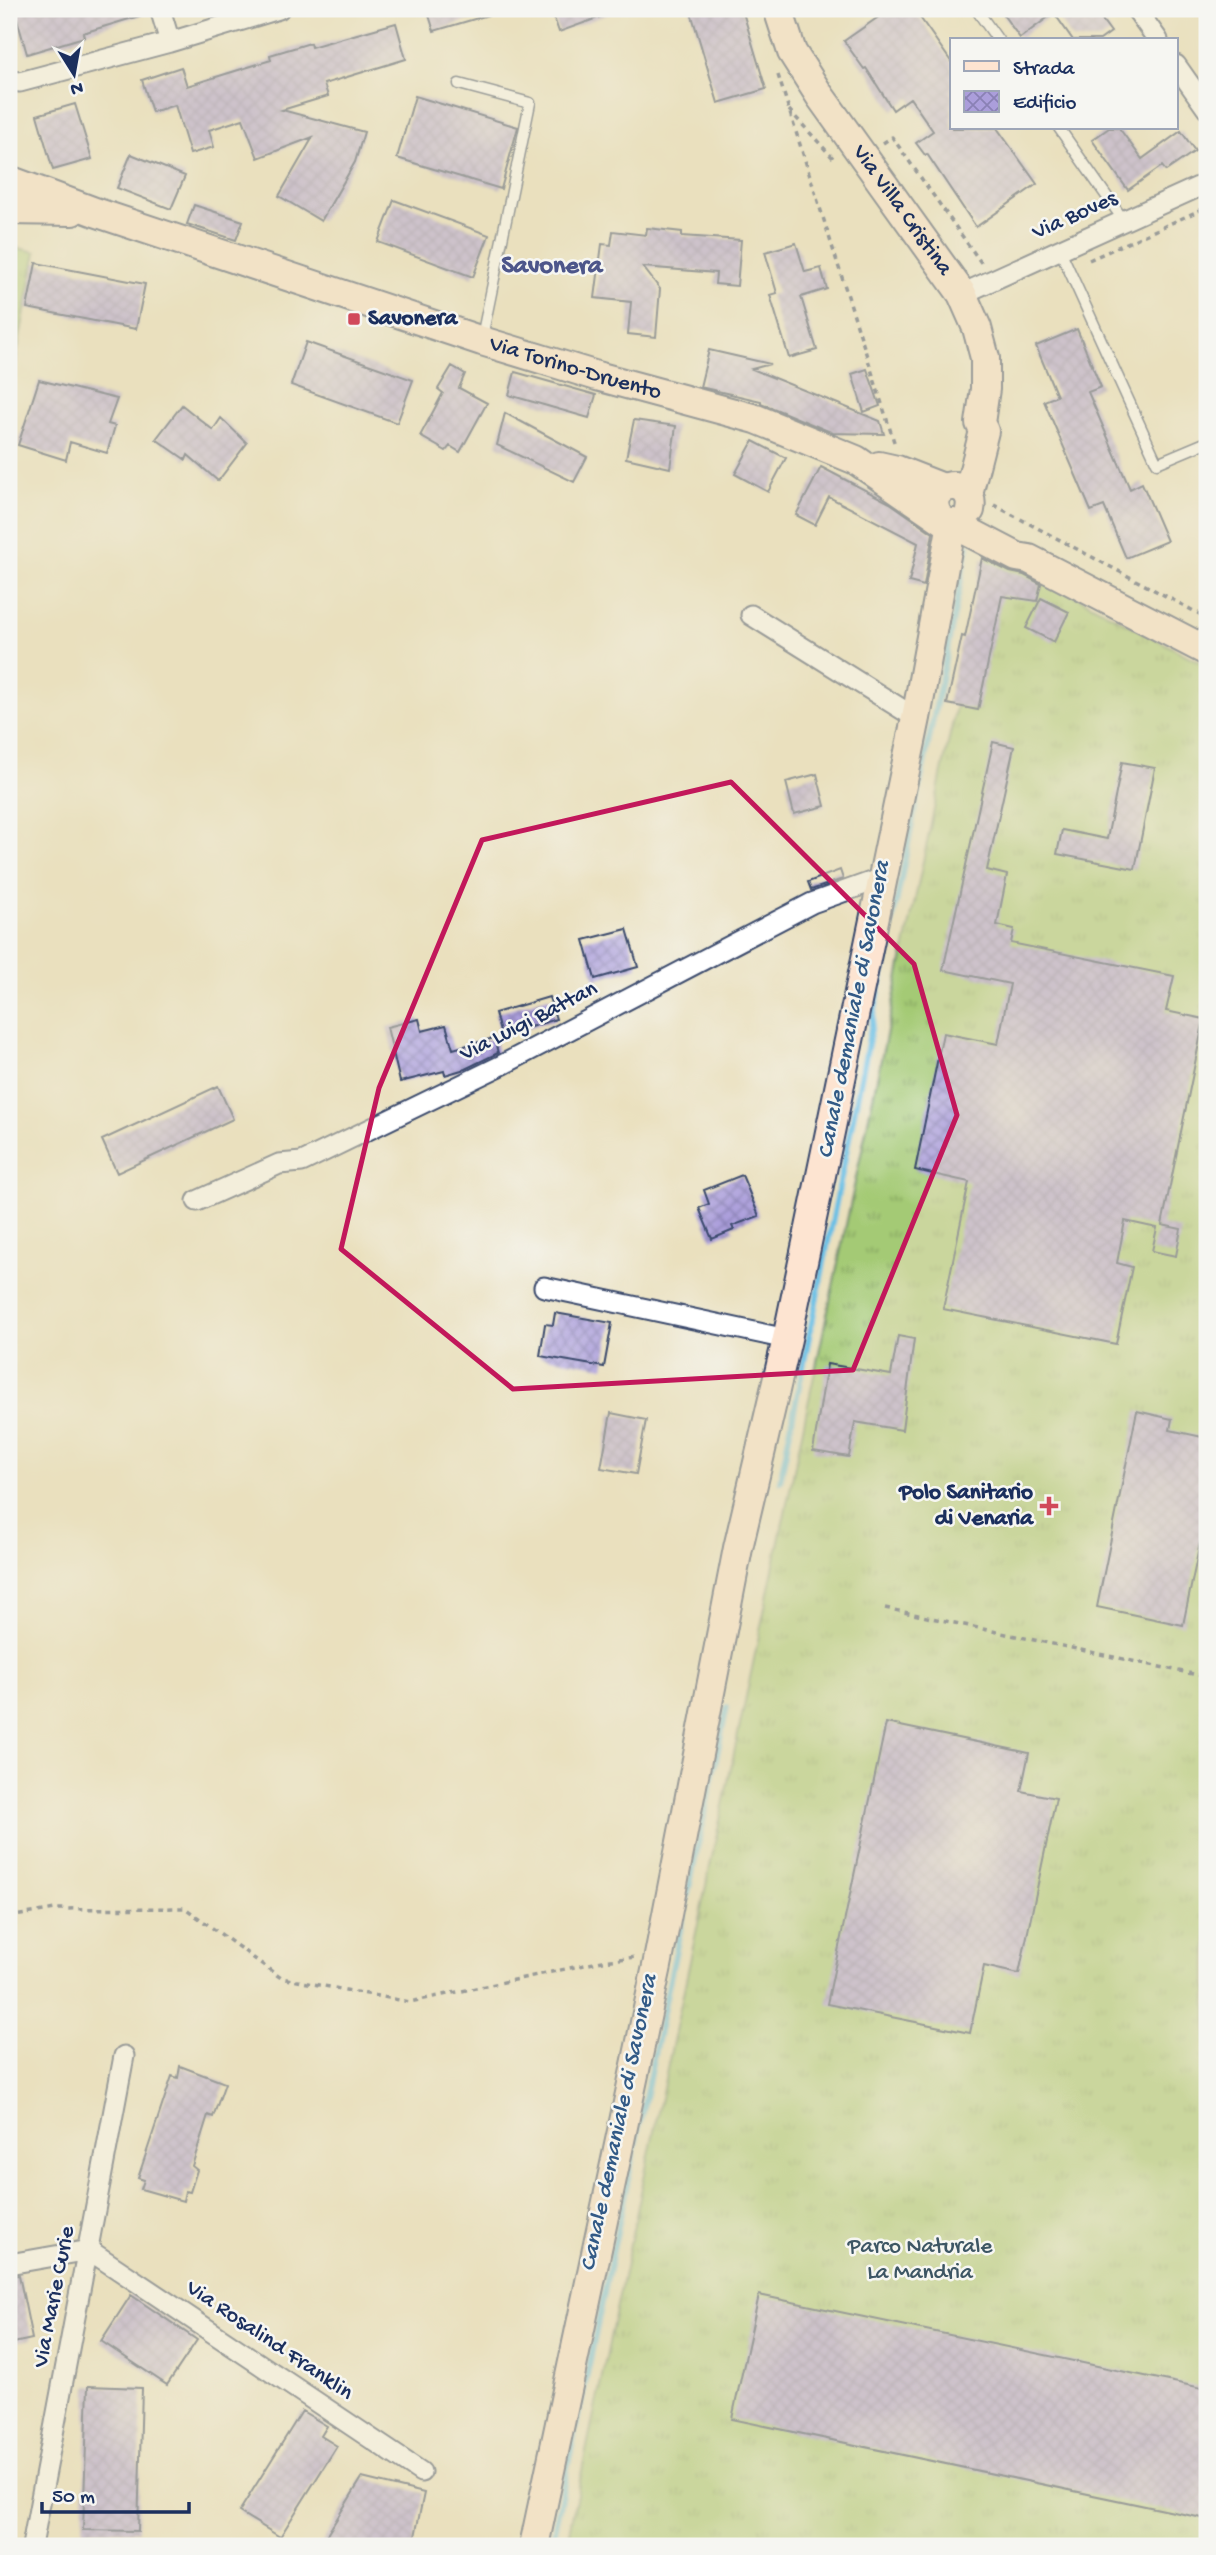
<svg xmlns="http://www.w3.org/2000/svg" width="1216" height="2555" font-family="'Gochi Hand',sans-serif">
	<defs>
		<pattern id="grass-tufts" width="24" height="20" patternUnits="userSpaceOnUse" patternTransform="scale(1.75)"><rect width="24" height="20" fill="#a4ca74"/><path d="M3 7l-1-3M5 7V3M7 7l1-3M15 17l-1-3M17 17v-4M19 17l1-3" fill="none" stroke="#85a462"/></pattern>
		<pattern id="building-cross-hatch" width="8" height="8" patternUnits="userSpaceOnUse" patternTransform="scale(1.75)"><rect width="8" height="8" fill="#ab9edb"/><path d="M0 0l8 8M0 8l8-8" fill="none" stroke="#8a81b5"/></pattern>
	</defs>
	<rect width="100%" height="100%" fill="#f6f6f2"/>
	<filter id="ink" filterUnits="userSpaceOnUse"><feTurbulence type="fractalNoise" baseFrequency=".0143" numOctaves="2"/><feDisplacementMap in="SourceGraphic" scale="14" xChannelSelector="R" yChannelSelector="G"/><feConvolveMatrix kernelMatrix="1 2 1 2 8 2 1 2 1" color-interpolation-filters="sRGB"/></filter>
	<filter id="wash" filterUnits="userSpaceOnUse"><feTurbulence type="fractalNoise" baseFrequency=".00686" numOctaves="4" result="noise"/><feDisplacementMap in="SourceGraphic" scale="28" xChannelSelector="R" yChannelSelector="G"/><feGaussianBlur stdDeviation="1.57" result="paint"/><feColorMatrix in="noise" values="0 0 0 0 0 0 0 0 0 0 0 0 0 0 0 0 0 1.4 0 .05"/><feComposite in="paint" operator="in"/></filter>
	<g filter="url(#wash)">
		<rect width="100%" height="100%" fill="#eae0be"/>
		<!-- grass -->
		<path fill="url(#grass-tufts)" stroke="#607c69" stroke-width="2" d="M9,246L36,252L9,397Z
			M989,550L1207,666V2546H566Z"/>
		<g fill="none" stroke-linecap="round" stroke-linejoin="round">
			<!-- stream -->
			<path stroke="#68bfe5" stroke-width="6" d="M780,1481L968,546
				M551,2546L727,1707"/>
		</g>
		<g id="blocks">
			<!-- building -->
			<path fill="url(#building-cross-hatch)" d="M25,9H148L149,13L83,33L84,37L27,54L15,12Z
				M427,9H495V13L434,31Z
				M551,9H616L617,11L559,32Z
				M690,9H742L766,89L718,103Z
				M890,9H914L952,63V128H997L1037,184L976,227L927,154L925,155L916,143L933,131L910,98L893,110L866,68L864,69L844,41Z
				M999,9H1094L1111,32L1100,40H1073L1054,13L1020,38Z
				M396,23L406,59L324,84L328,96L282,110L364,132L355,162L321,221L279,196L313,137L258,158L243,119L209,130L214,147L190,154L175,105L152,112L142,80L181,67L187,86L271,60L270,55L310,43L311,47Z
				M415,96L518,127L501,189L397,158Z
				M75,104L92,159L53,170L37,115Z
				M1109,128H1119L1142,159L1181,131L1195,151L1166,171L1162,166L1128,190L1092,140Z
				M131,154L185,176L171,209L117,188Z
				M394,200L489,235L473,277L378,242Z
				M194,205L243,221L236,240L187,224Z
				M647,228L682,232V236L741,240L737,286L715,284L716,273L643,267L660,289L656,337L628,334L631,302L595,298L602,244L611,245L613,231L646,235Z
				M796,243L805,272L821,268L827,289L801,297L817,350L789,358L770,295L777,293L765,252Z
				M36,263L145,284L136,329L27,308Z
				M1077,329L1101,387L1088,392L1130,489L1142,483L1167,541L1126,558L1104,506L1091,511L1044,401L1057,396L1036,346Z
				M306,342L413,380L397,423L291,385Z
				M709,350L770,364L752,369L880,421L884,434L833,433L761,403V401L700,387Z
				M452,366L465,374L459,388L487,403L460,452L450,446L446,451L420,436L443,393L438,389Z
				M867,369L880,406L864,412L852,374Z
				M515,372L596,395L589,418L509,395Z
				M39,380L117,399L108,424L115,426L107,453L70,442L66,460L18,445Z
				M182,405L213,430L221,418L247,443L218,481L188,455L186,460L156,439Z
				M505,413L587,457L574,482L497,445Z
				M634,420L676,426L670,468L626,458Z
				M753,441L786,458L768,492L735,474Z
				M821,467L890,503L933,533L924,586L909,582L918,543L829,497L815,525L796,515Z
				M982,558L1010,572L1024,575L1041,584L1037,601L1002,596L978,710L947,704L962,636L965,637Z
				M1041,598L1069,612L1054,642L1026,628Z
				M993,742L1014,747L987,870L1007,875L997,925L1014,929L1011,943L1174,976L1166,1011L1204,1019L1162,1225L1181,1229L1176,1256L1152,1251L1157,1228L1125,1221L1117,1263L1132,1267L1116,1344L943,1309L969,1182L915,1170L943,1033L998,1044L1010,984L943,970Z
				M1122,762L1155,768L1135,869L1057,854L1062,830L1107,839Z
				M817,774L825,806L794,814L786,782Z
				M840,870L843,879L811,890L808,882Z
				M627,929L638,967L595,979L584,940Z
				M549,997L556,1019L501,1036L495,1013Z
				M419,1019L422,1031L446,1025L453,1049L494,1038L498,1053L465,1069L445,1075L444,1071L400,1082L387,1027Z
				M218,1086L233,1119L117,1173L102,1140Z
				M742,1175L759,1216L732,1226L734,1230L712,1239L699,1208L709,1204L704,1190Z
				M555,1313L612,1323L604,1367L540,1356L545,1324L553,1325Z
				M898,1336L914,1339L902,1430L855,1422L849,1457L813,1451L827,1364L891,1375Z
				M1137,1411L1172,1419L1170,1430L1207,1438V1545L1200,1543L1183,1625L1097,1607Z
				M611,1413L646,1420L636,1474L601,1468Z
				M886,1723L1029,1753L1021,1791L1056,1798L1019,1974L984,1966L970,2033L827,2004Z
				M180,2066L225,2083L213,2117L208,2115L192,2166L197,2170L190,2192L185,2191L183,2201L141,2189L144,2180L138,2178L172,2076L178,2078Z
				M19,2275L32,2339L9,2344V2276Z
				M131,2295L197,2340L167,2385L101,2341Z
				M759,2295L1207,2389V2519L732,2419Z
				M88,2386L142,2388L138,2531L83,2530Z
				M302,2411L327,2426L321,2436L337,2446L280,2537L239,2512Z
				M362,2478L424,2493L413,2546H320Z"/>
		</g>
	</g>
	<g filter="url(#ink)">
		<use href="#blocks" fill-opacity="0" stroke="#3a4a6c" stroke-width="2"/>
		<g fill="none" stroke-linecap="round" stroke-linejoin="round">
			<defs>
				<path id="lane" d="M976,9L998,40
					M459,84L530,103L482,337
					M1059,128L1124,221
					M1060,250L1157,463L1207,442"/>
				<path id="street" d="M160,9L170,42
					M1136,9L1158,40
					M1176,65L1207,109
					M9,81L20,82L170,42L279,9
					M962,294L1207,183
					M751,615L916,718
					M197,1201L279,1164L302,1162L502,1065L812,903L882,878
					M544,1287L787,1339
					M9,2264L89,2250L421,2472
					M32,2546L124,2056"/>
				<g id="secondary">
					<path id="s1" d="M778,9L792,52L820,96L962,294L977,328L985,358V389L980,423L984,431L968,494"/>
					<path id="s2" d="M9,180L95,212L482,341L597,376L756,419L856,460L946,522L952,523L1017,557L1029,559L1207,651"/>
					<path d="M9,210L72,211"/>
					<path d="M879,466L897,470L943,488"/>
					<path d="M937,514C922,481 977,474 970,510"/>
					<path d="M534,2546L657,1966L738,1548L787,1339L916,718L952,523"/>
				</g>
			</defs>
			<!-- lane casing -->
			<use href="#lane" stroke="#3a4a6c" stroke-width="13"/>
			<!-- street casing -->
			<use href="#street" stroke="#3a4a6c" stroke-width="23"/>
			<!-- secondary casing -->
			<use href="#secondary" stroke="#3a4a6c" stroke-width="32"/>
			<!-- path -->
			<path stroke="#3a4a6c" stroke-width="3.5" stroke-dasharray="5 5" stroke-linecap="butt" d="M778,75L895,445
				M789,110L834,159
				M883,143L892,137L982,264
				M1089,260L1207,207
				M994,505L1207,618
				M885,1608L1207,1677
				M9,1917L55,1909L185,1908L281,1978L410,2002L603,1961L636,1957"/>
			<!-- lane -->
			<use href="#lane" stroke="#fff" stroke-width="10"/>
			<!-- street -->
			<use href="#street" stroke="#fff" stroke-width="19"/>
			<!-- secondary -->
			<use href="#secondary" stroke="#fde4d1" stroke-width="28"/>
		</g>
	</g>
	<!-- marked area -->
	<path d="M0 0H1216V2555H0ZM731,782L914,964L957,1115L853,1370L513,1389L341,1249L379,1088L482,840Z" fill="#eae0be" fill-opacity=".55" fill-rule="evenodd"/>
	<path fill="none" stroke="#c2185b" stroke-width="5" stroke-linejoin="round" d="M731,782L914,964L957,1115L853,1370L513,1389L341,1249L379,1088L482,840Z"/>
	<!-- markers -->
	<g fill="#d1495b" stroke="#f6f6f2" stroke-width="2.5">
		<rect x="347" y="312" width="14" height="14" rx="3.5"/>
		<path d="M1045.5 1495.5h7v7h7v7h-7v7h-7v-7h-7v-7h7z"/>
	</g>
	<g text-anchor="middle" dominant-baseline="central" stroke-width="5" stroke-linejoin="round" paint-order="stroke">
		<!-- street labels -->
		<g font-size="23" fill="#1b2f5e" stroke="#f6f6f2">
			<text stroke="none"><textPath href="#s1" startOffset="238">Via Villa Cristina</textPath></text>
			<text transform="translate(1075 216) rotate(-24)">Via Boves</text>
			<text stroke="none"><textPath href="#s2" startOffset="597">Via Torino-Druento</textPath></text>
			<text transform="translate(529 1022) rotate(-27)">Via Luigi Battan</text>
			<text transform="translate(55 2297) rotate(-79)">Via Marie Curie</text>
			<text transform="translate(269 2341) rotate(34)">Via Rosalind Franklin</text>
		</g>
		<!-- poi labels -->
		<g font-size="23" font-weight="bold" fill="#1b2f5e" stroke="#f6f6f2" text-anchor="start">
			<text x="368" y="319">Savonera</text>
			<text x="1033" y="1493" text-anchor="end">Polo Sanitario<tspan x="1033" dy="26">di Venaria</tspan></text>
		</g>
		<!-- park labels -->
		<g font-size="23" fill="#3d5664" stroke="#f6f6f2">
			<text x="920" y="2247">Parco Naturale<tspan x="920" dy="26">La Mandria</tspan></text>
		</g>
		<!-- water labels -->
		<g font-size="24" font-style="italic" fill="#325a86" stroke="#f6f6f2">
			<text transform="translate(855 1010) rotate(-79)">Canale demaniale di Savonera</text>
			<text transform="translate(620 2123) rotate(-78)">Canale demaniale di Savonera</text>
		</g>
		<!-- quarter labels -->
		<g font-size="26" font-weight="bold" fill="#4d568a" stroke="#f6f6f2">
			<text x="552" y="267">Savonera</text>
		</g>
	</g>
	<!-- margin -->
	<rect width="1216" height="2555" fill="none" stroke="#f6f6f2" stroke-width="35"/>
	<!-- legend -->
	<rect x="950" y="38" width="228" height="91" fill="#f6f6f2" stroke="#9ea6b7" stroke-width="2"/>
	<rect x="964" y="61" width="35" height="10" fill="#fde4d1" stroke="#9ea6b7" stroke-width="2"/>
	<text x="1013" y="74" font-size="21" fill="#1b2f5e">Strada</text>
	<rect x="964" y="91" width="35" height="21" fill="url(#building-cross-hatch)" stroke="#9ea6b7" stroke-width="2"/>
	<text x="1013" y="108" font-size="21" fill="#1b2f5e">Edificio</text>
	<!-- north arrow -->
	<g transform="translate(74 74) rotate(169)" stroke="#f6f6f2" stroke-width="5" paint-order="stroke">
	<path d="M0-5L12 26L0 18L-12 26Z" fill="#1b2f5e"/>
	<text y="-10" font-size="19" font-weight="bold" text-anchor="middle" fill="#1b2f5e">N</text>
	</g>
	<!-- scale -->
	<path d="M42 2502v10h147v-10" fill="none" stroke="#1b2f5e" stroke-width="3.5"/>
	<text x="52" y="2502" font-size="21" fill="#1b2f5e" stroke="#f6f6f2" stroke-width="5" paint-order="stroke">50 m</text>
</svg>
